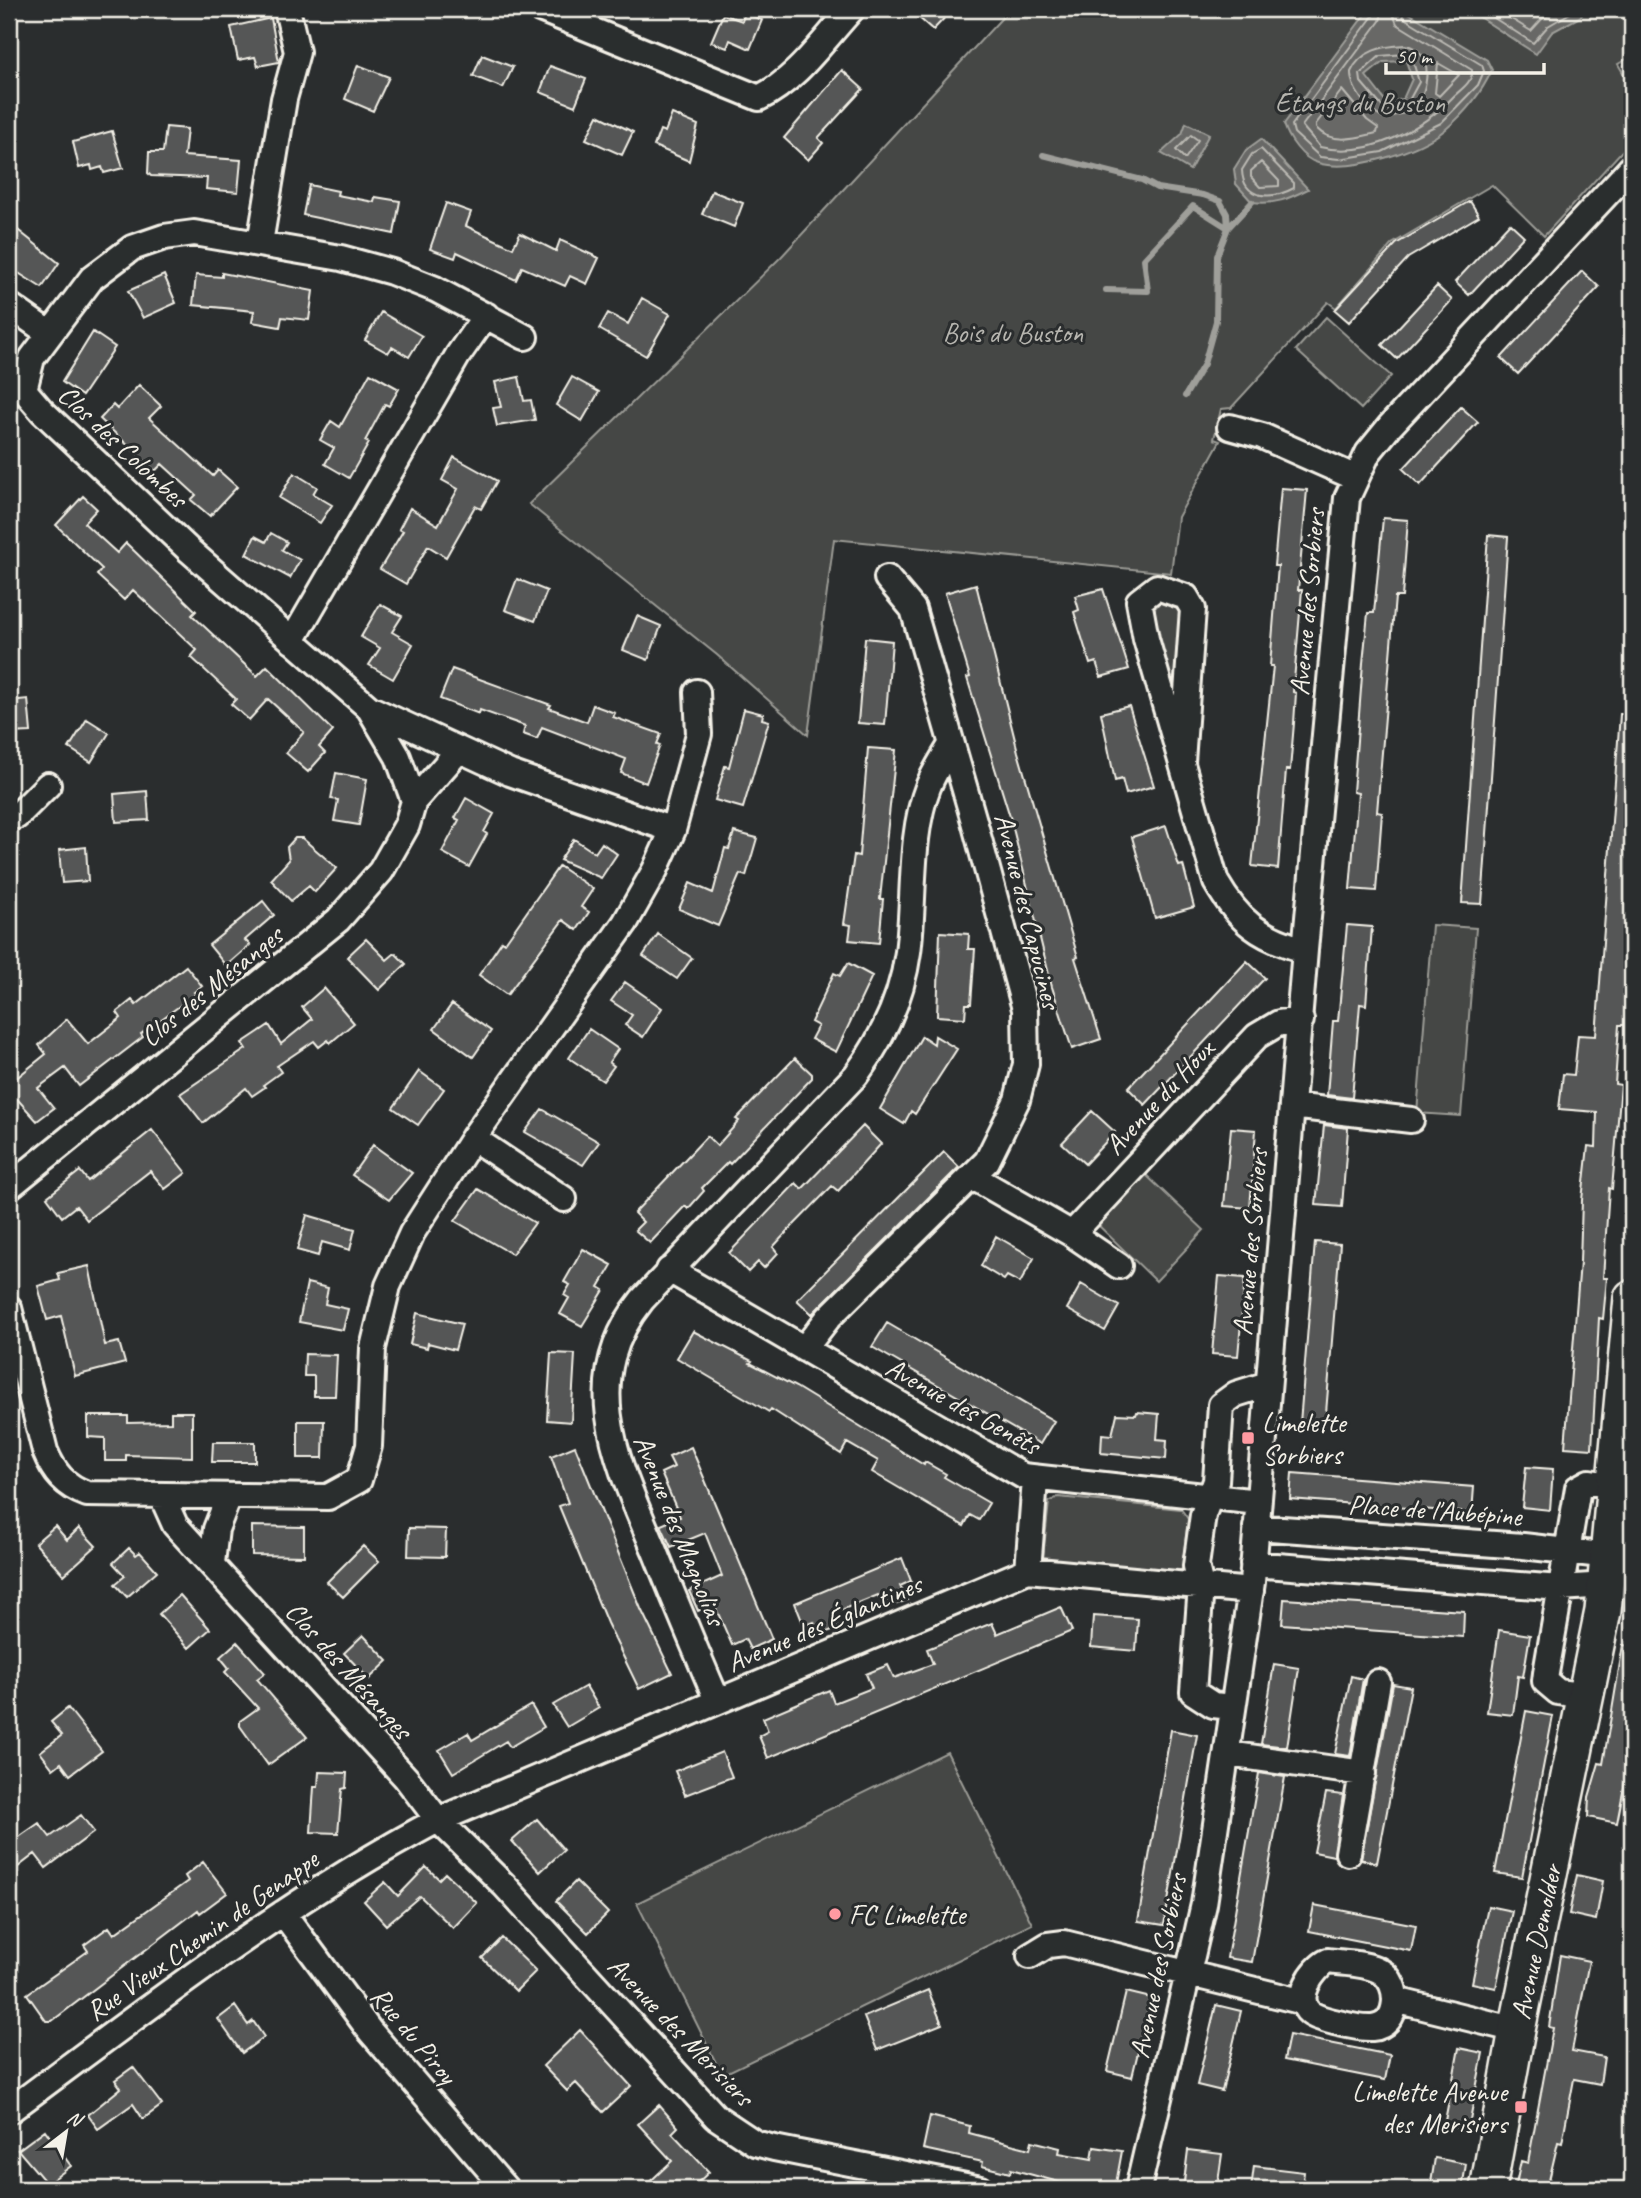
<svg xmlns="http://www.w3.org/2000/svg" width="1641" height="2198" font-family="Caveat,sans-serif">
	<rect width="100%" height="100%" fill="#2a2d2e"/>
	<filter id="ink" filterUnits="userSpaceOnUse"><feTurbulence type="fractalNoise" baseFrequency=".0143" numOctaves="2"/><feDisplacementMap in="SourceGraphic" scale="14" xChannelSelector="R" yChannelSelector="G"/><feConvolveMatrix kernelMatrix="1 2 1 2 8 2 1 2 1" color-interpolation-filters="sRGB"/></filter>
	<g filter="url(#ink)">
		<!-- green -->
		<path fill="#444645" stroke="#9c9c96" stroke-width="2" d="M1010,9H1632V56L1618,64L1632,88V140L1544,236L1492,185L1392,244L1336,308L1328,302L1231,408L1221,409L1214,439L1220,441L1178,517L1171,573L834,539L808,735L717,655L529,504L781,257Z
			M1326,317L1391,376L1361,409L1296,350Z
			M1169,600L1179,610L1180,617L1175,704L1155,619V608L1161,601Z
			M1432,925L1476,928L1461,1116L1417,1113Z
			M1144,1173L1204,1230L1156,1281L1096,1223Z
			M1058,1497L1181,1509L1188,1519L1182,1569L1175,1575L1047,1562L1043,1557L1049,1502Z
			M947,1752L1032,1924L722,2075L637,1903Z"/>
		<!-- water -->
		<path fill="#676866" stroke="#9f9f9a" stroke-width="2" fill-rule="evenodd" d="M1369,9H1402L1487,60L1492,70C1482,92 1465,113 1446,129C1419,151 1352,173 1318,163C1302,159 1288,138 1284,124ZM1406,61L1412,79L1403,99L1387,103L1366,76L1383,62Z
			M1467,9H1587L1580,17L1552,32L1536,54Z
			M1186,123L1209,134L1190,170L1161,153L1182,134Z
			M1261,139L1308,189C1288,199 1275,205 1252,202L1236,184L1234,169L1246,150Z"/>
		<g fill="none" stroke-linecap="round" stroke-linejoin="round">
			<!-- shore -->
			<path stroke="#bcbab4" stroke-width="2" d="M1375,9L1373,16L1292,125L1294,133L1320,157L1339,159L1382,152L1441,123L1478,85L1484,71L1482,65L1404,18L1400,9
				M1383,9L1380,21L1302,126L1320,147C1368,159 1423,129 1455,95C1463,88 1473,81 1472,70L1397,24L1391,9
				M1480,9L1533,43L1548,26L1577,9
				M1495,9L1531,31L1542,19L1561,9
				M1405,45C1437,50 1428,93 1413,111L1383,118C1369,112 1350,88 1351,72C1361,50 1383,46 1405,45Z
				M1405,54L1412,58L1419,82L1407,104L1385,110L1361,82L1360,74L1380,56Z
				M1438,63L1459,75L1439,96L1435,93Z
				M1342,90L1367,120L1378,128L1377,133C1356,138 1332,145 1316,128V124Z
				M1191,135L1198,140L1185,159L1176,150Z
				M1261,149L1294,183V188C1272,200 1243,200 1242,170L1252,154Z
				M1261,162L1279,181V186L1260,187L1251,177V171Z"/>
			<!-- stream -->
			<path stroke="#9f9f9a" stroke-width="6" d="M1043,155L1142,180L1157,188L1203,195L1220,201L1227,214L1228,228
				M1106,290L1148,291L1144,259L1193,206L1228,228
				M1185,396L1204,364L1216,321L1217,256L1228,228L1252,202"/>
		</g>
		<!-- building -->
		<path fill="#555756" stroke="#f4f1e8" stroke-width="2" d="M909,9H953L933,30Z
			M745,13L762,20L750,49L730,40L727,48L711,42L723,14L742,21Z
			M271,18L279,62L258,66L255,57L238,60L231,27Z
			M482,55L513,67L503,88L473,76Z
			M358,65L389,77L373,111L345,99Z
			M550,66L586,79L575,106L540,92Z
			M842,70L863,89L818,138L823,143L808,160L784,138Z
			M672,114L698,125L689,161L654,146L660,130L665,132Z
			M598,115L633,132L622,155L586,139Z
			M166,127L187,129L184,156L241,160L238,192L206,189L207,178L151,176L148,173L149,152H163Z
			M112,131L123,168L104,173L102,167L92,170L91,165L79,168L73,142Z
			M309,185L338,191L337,195L374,202L375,197L400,201L394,234L303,215Z
			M712,191L743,203L734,227L702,214Z
			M1470,201L1479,216L1408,258L1349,322L1335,310L1396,244Z
			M446,203L471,212L466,226L513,248L520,233L556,251L560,240L599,258L587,284L570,276L565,286L522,267L516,280L457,252L455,258L430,249Z
			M9,223L59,263L42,288L9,267Z
			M1510,223L1524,236L1469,295L1455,282Z
			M1582,271L1599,287L1518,374L1501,358Z
			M222,273L313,291L309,320L282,317L280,327L252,322L254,311L193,305L196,275L222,277Z
			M164,275L176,303L143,318L128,291Z
			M1437,286L1452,300L1397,359L1382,345Z
			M642,298L670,314L646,356L599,329L608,313L628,324Z
			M381,312L422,336L409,357L392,347L388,353L365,340Z
			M93,332L115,347L82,396L62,382Z
			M370,373L399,389L389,406L385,404L365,441L369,443L349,478L325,464L334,448L320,440L331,421L340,427Z
			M519,377L524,401L531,400L535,420L497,426L493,408L501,407L495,382Z
			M572,377L599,392L582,421L556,405Z
			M139,385L161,406L149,418L213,476L218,470L237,487L210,516L191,500L196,495L162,464L155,471L100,419L113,405L117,409Z
			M1461,407L1478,422L1420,485L1403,469Z
			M454,457L497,481L481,509L475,506L446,557L428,546L406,584L380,569L403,531L399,529L410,508L438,525L458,489L442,480Z
			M294,473L317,487L313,494L332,505L320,523L279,498Z
			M1281,488L1307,490L1298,590H1302L1293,692L1296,693L1294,723L1290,770H1286L1278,869L1252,866L1273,666H1270L1278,566H1274Z
			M83,496L97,509L84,523L117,553L126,543L196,611L192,615L257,676L267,666L333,731L319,747L325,753L308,772L286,753L304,732L268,699L249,720L231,704L236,699L191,657L197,650L133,590L124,600L97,575L102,569L56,525Z
			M1383,518L1408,520L1402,597H1395L1377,812L1382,813L1376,891L1350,889L1358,793L1353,792L1363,663L1368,613H1374Z
			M271,533L287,542L282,550L300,560L290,578L246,554L255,536L266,542Z
			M1488,535L1508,537L1482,904L1462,903Z
			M517,579L547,591L535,621L505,610Z
			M976,584L1018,752L1078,957L1075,958L1101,1039L1072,1049L1052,987L1011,820L967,678L970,677L945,593Z
			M1103,589L1129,669L1101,677L1096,662L1090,664L1074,612L1079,610L1075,596Z
			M380,604L402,616L392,632L413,644L393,679L369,665L380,648L361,637Z
			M637,616L661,626L648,660L623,650Z
			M865,638L892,641L885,725L858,723Z
			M452,669L551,705L549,708L587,722L593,705L615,713L613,717L661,734L657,744L660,745L646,783L621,773L626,759L542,727L537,739L523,734L525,726L480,710L479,714L440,699Z
			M28,699L31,732L9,733V701Z
			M1129,706L1154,786L1126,794L1122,779L1115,781L1101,713Z
			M744,709L763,714L762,719L769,721L743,808L715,800L725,766L729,767Z
			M1620,714H1632V896L1625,1025H1619L1615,1084L1621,1085L1612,1189L1609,1188L1603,1278H1607L1603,1319L1599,1318L1592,1449L1565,1447L1580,1262L1582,1200L1588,1146L1596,1147L1597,1112L1559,1109L1563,1074L1574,1075L1578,1035L1596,1036Z
			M87,719L109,733L91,762L69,748Z
			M868,748L896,750L880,899H883L879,943L849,940L851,925L844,924L854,855L859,856Z
			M336,773L367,779L359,825L334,821L338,800L331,799Z
			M147,791L149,820L116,822L114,794Z
			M466,798L494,814L484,832L487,834L469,867L442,852L459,820L455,818Z
			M1166,826L1179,866L1183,865L1194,907L1155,918L1132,837Z
			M734,832L757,838L746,876L740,874L718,926L679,909L690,883L713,893L725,848L729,849Z
			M295,838H302L337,868L315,892L309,886L291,901L271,880L289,860L287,847Z
			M574,839L595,853L602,843L617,854L601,878L560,860Z
			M86,847L88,881L62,883L59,850Z
			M559,866L593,889L581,907L589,912L577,930L563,920L507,995L479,975L502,941L505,943Z
			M263,901L274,915L245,940L250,945L226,966L209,945Z
			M1347,925L1372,927L1366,1005L1360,1004L1352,1098L1327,1095L1333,1021H1338Z
			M940,932L969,934L968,949H975L971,1004H966L965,1018L937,1016Z
			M658,934L692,958L677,979L643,956Z
			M366,939L387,960L395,953L406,964L379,990L347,957Z
			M1247,961L1265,978L1145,1105L1128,1088Z
			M848,963L872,976L836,1052L811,1039L818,1026L811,1022L834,973L840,976Z
			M186,966L202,986L194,992L196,994L141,1034L143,1037L79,1086L65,1068L38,1088L54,1108L37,1121L9,1090V1084L46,1054L39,1045L67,1019L88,1044L121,1018L117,1012L132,1000L136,1005Z
			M625,982L662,1008L643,1037L625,1025L632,1015L611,1001Z
			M324,988L354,1023L330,1043L328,1040L319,1047L314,1041L277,1066L281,1072L263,1085L265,1087L252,1096L246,1088L203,1123L180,1094L246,1049L242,1043L269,1025L281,1044L312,1019L302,1007Z
			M452,1004L491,1031L473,1057L434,1029Z
			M589,1029L618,1049L609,1062L614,1066L603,1081L569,1058Z
			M922,1036L934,1044L935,1036L957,1049L915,1114L911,1111L904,1124L880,1109Z
			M795,1058L812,1074V1078L730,1164L728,1162L702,1188L704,1191L688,1209L685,1206L650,1243L635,1230L643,1222L634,1213L707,1136L717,1146L739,1121L736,1119Z
			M419,1071L444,1089L418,1125L393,1108Z
			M542,1109L599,1142L583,1165L525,1132Z
			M1092,1111L1115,1132L1085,1164L1062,1143Z
			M1324,1125L1348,1128L1342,1207L1316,1205Z
			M863,1126L881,1144L838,1191L832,1186L785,1234L773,1247L778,1253L764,1268L758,1262L748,1272L729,1253L796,1183L802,1189Z
			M1231,1128L1256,1130L1250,1208L1224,1206Z
			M152,1130L186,1173L165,1189L150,1171L87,1220L76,1206L62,1217L47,1197L80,1171L88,1181Z
			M373,1145L412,1173L389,1200L352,1175Z
			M944,1152L959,1167L812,1314L797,1300Z
			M478,1189L535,1223L512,1254L455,1221Z
			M307,1215L355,1229L350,1250L322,1242L318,1256L297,1250Z
			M996,1236L1034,1258L1020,1283L1007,1276L1004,1280L981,1266Z
			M1315,1242L1340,1244L1325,1425L1300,1423Z
			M583,1249L612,1265L599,1287L604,1290L582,1326L560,1314L569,1298L564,1295L570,1285L564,1282Z
			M89,1266L105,1345L119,1342L125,1363L75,1376L61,1316L47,1320L38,1286L60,1280L58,1273Z
			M1219,1276L1245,1278L1238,1356L1212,1354Z
			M307,1283L328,1288L325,1304L348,1309L343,1330L299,1322Z
			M1081,1284L1119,1306L1105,1331L1067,1309Z
			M417,1313L462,1324L455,1350L428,1343L427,1348L410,1344Z
			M887,1323L1054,1421L1040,1444L872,1347Z
			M693,1331L752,1361L750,1363L796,1387L924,1465L925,1462L946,1474L944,1477L989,1503L979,1520L970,1515L964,1526L872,1472L878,1461L847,1443L841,1454L771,1409L769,1412L677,1358Z
			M551,1353L575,1354L571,1422L547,1420Z
			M305,1354L337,1355L335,1396H314V1376H304Z
			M171,1412H192V1457L126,1455V1461H105V1438L88,1437V1416H128V1423L171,1422Z
			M1137,1412L1159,1414L1157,1439L1167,1440L1166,1459L1101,1453L1102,1434L1112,1435L1117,1414L1136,1415Z
			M298,1421H324L323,1458H298Z
			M213,1442H255V1462H212Z
			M575,1446L641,1609L672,1673L639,1689L607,1623L559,1506L568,1503L551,1456Z
			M691,1447L772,1639L750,1649L745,1639L732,1645L714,1604L698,1611L689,1591L722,1576L705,1533L671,1547L661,1525L680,1517L661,1473L674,1467L669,1457Z
			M1526,1467L1553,1469L1550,1510L1522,1507Z
			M1292,1473L1474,1487L1472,1513L1290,1499Z
			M55,1526L67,1540L79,1528L96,1546L64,1575L35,1543Z
			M252,1526L304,1527V1556L252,1555Z
			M409,1528L446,1529L445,1557L408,1556Z
			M363,1546L379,1561L343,1597L327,1582Z
			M129,1548L136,1555L140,1552L157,1571L127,1597L115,1584L125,1576L113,1563Z
			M902,1558L911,1581L900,1586L907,1600L884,1609L878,1595L836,1612L842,1626L820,1635L814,1622L804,1626L795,1603Z
			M180,1595L210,1629L189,1648L159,1614Z
			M1284,1599L1464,1611L1463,1637L1282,1624Z
			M1061,1607L1072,1631L768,1758L759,1736L768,1731L763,1718L829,1690L834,1703L872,1688L866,1674L878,1669L888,1665L894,1678L933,1664L927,1649L992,1623L997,1634Z
			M1093,1616L1138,1619L1136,1651L1091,1647Z
			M1499,1630L1530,1635L1523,1677L1518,1676L1513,1715L1487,1712Z
			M363,1635L388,1661L369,1679L344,1653Z
			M237,1642L265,1673L257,1679L307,1737L268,1765L240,1726V1721L258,1708L225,1672L229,1668L220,1657Z
			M1623,1645L1632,1646V1746L1617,1823L1588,1817L1589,1797L1599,1763L1603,1764Z
			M1274,1664L1299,1668L1287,1747L1261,1744Z
			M1351,1676L1363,1679L1350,1756L1335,1754Z
			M1393,1684L1411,1687L1377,1863L1361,1859Z
			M586,1686L599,1708L567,1727L553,1705Z
			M531,1705L544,1727L510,1747L506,1741L453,1773L439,1750L468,1733L472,1740Z
			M68,1708L102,1751L70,1775L61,1763L53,1769L40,1752L62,1735L51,1722Z
			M1526,1711L1553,1716L1522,1877L1495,1873Z
			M1171,1730L1197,1735L1164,1925L1138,1921Z
			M722,1752L732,1777L685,1795L675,1771Z
			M319,1772L347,1773L346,1788L342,1789L338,1833L311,1832L314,1787H318Z
			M1259,1773L1285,1777L1252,1962L1227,1958Z
			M1326,1793L1343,1795L1334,1856L1314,1852Z
			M81,1815L94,1832L46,1868L35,1854L9,1874V1844L39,1823L50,1837Z
			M537,1819L564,1850L540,1872L512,1841Z
			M203,1862L227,1893L200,1913L198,1910L52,2021H46L27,1994L88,1951L84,1945L109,1927L114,1934L188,1881L185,1876Z
			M426,1867L439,1879L445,1873L477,1903L453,1928L420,1896L386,1925L364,1901L385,1882L398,1896Z
			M1577,1875L1603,1881L1596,1920L1569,1914Z
			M576,1881L608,1913L588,1933L556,1901Z
			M1314,1905L1416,1925L1411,1951L1309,1931Z
			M1488,1906L1512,1911L1496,1988L1472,1983Z
			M502,1938L536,1971L516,1991L482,1958Z
			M1560,1955L1589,1961L1572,2051L1604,2057L1600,2084L1574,2079L1562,2143L1558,2142L1547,2189H1515L1521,2161L1528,2163L1553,2028L1549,2027Z
			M928,1990L942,2024L877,2050L864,2017Z
			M1126,1992L1151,1998L1132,2077L1107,2071Z
			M1216,2005L1241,2011L1222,2091L1197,2085Z
			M235,2006L248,2025L253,2021L264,2037L242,2053L218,2019Z
			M580,2030L631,2086L603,2112L576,2083L567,2091L543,2066Z
			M1289,2035L1390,2055L1385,2080L1284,2060Z
			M1459,2048L1483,2053L1468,2130L1444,2126Z
			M133,2067L162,2105L143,2119L133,2104L98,2129L88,2115L121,2088L115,2080Z
			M659,2105L678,2127L672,2133L709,2172L691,2189H642L672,2161L638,2124Z
			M930,2116L970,2126L969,2133L1030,2149L1032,2141L1060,2148L1059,2153L1092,2159L1094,2147L1122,2151L1115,2189L1073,2186L1011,2169L1010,2173L982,2166L983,2162L923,2149Z
			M45,2130L71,2166L47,2184L18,2150Z
			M1188,2150L1222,2154L1217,2189H1183Z
			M1435,2158L1466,2164L1462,2189H1430Z
			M1254,2166L1304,2172L1302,2189H1251Z"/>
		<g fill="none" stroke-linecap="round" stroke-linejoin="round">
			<defs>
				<path id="street" d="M540,9L759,98C797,80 824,39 852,9
					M260,243L284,99L297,52L287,9
					M9,305L50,334
					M525,337L435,289L392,272L341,258L194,233L164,237L132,248L92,278L32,358L24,390L42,411L190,551L369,708L510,773L673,830
					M1230,427L1262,436L1354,477
					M292,641L458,355L486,315
					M369,708L398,757L414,801
					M1182,762L1193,609L1186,597L1157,587L1139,601L1146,639L1216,882C1239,922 1260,938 1305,950
					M9,816H17L48,785
					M1292,1106L1411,1120
					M473,1138L564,1199
					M973,1177L1072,1234L1119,1266
					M9,1187L338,920L381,871L407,825L414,801L459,750
					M1072,1234L1257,1036L1279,1023L1301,1020
					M669,1270L1023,1476L1258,1502
					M9,1308L45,1451C54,1473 65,1486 87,1494L328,1497L359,1480L369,1446L373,1348L388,1286L412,1233L473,1138L625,923L655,870L673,830L699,734L697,692
					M804,1349L829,1317L987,1161L1017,1100L1026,1064L1025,1009L974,821L913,609L887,578
					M162,1496L175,1525L406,1778L438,1820L504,1885L716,2117L755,2143L774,2148L981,2189
					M1256,1527L1523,1546L1610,1556
					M212,1563L216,1529L229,1496
					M1253,1564L1560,1588L1591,1586L1606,1589
					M1028,1570L1035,1480
					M1587,1696L1558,1692L1545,1681L1546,1673L1578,1488L1589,1482L1617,1486
					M717,1700C696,1651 675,1601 655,1551C620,1467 575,1383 642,1300L856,1075C883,1038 902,997 908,952C915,901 909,835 928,787C934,772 943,758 951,745
					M1232,1707L1213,1705L1193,1692L1201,1586L1196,1566L1203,1515L1216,1481L1221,1405L1236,1394L1268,1384
					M1228,1754L1363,1773
					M1348,1853L1378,1682
					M283,1913L370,2031L506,2189
					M1030,1956L1048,1945L1064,1943L1304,2002
					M1328,1961C1343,1963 1367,1963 1380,1971C1402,1983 1400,2026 1372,2028C1361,2029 1319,2020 1310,2013C1293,1999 1313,1968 1328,1961Z
					M1395,2000L1517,2030
					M9,2111C147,2009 285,1901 438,1820L1028,1570L1251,1591
					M1138,2189L1204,1904L1252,1582L1305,950L1347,498L1368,453L1390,426L1632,167"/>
				<path id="secondary" d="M1488,2189L1517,2030L1603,1611L1632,1298"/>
			</defs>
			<!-- street casing -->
			<use href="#street" stroke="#f4f1e8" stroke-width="30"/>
			<!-- secondary casing -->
			<use href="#secondary" stroke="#f4f1e8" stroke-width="40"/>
			<!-- street -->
			<use href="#street" stroke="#2a2d2e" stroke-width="24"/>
			<!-- secondary -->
			<use href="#secondary" stroke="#2a2d2e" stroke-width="35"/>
		</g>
	</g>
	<!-- markers -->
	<g fill="#ff9aa2" stroke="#2a2d2e" stroke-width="2.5">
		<rect x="1241" y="1431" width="14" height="14" rx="3.5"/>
		<circle cx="835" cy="1914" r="7"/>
		<rect x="1514" y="2100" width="14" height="14" rx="3.5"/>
	</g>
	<g text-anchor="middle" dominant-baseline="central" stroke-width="6" stroke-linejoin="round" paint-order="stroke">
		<!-- park labels -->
		<g font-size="28" fill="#b6b5af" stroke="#2a2d2e">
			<text x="1360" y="102">Étangs du Buston</text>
			<text x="1013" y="332">Bois du Buston</text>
		</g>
		<!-- street labels -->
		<g font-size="28" fill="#f4f1e8" stroke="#2a2d2e">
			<text transform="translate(123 446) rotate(43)">Clos des Colombes</text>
			<text transform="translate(1307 602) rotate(-85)">Avenue des Sorbiers</text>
			<text transform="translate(1028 911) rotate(76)">Avenue des Capucines</text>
			<text transform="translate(211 986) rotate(-39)">Clos des Mésanges</text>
			<text transform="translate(1159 1097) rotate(-47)">Avenue du Houx</text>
			<text transform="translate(1250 1242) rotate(-85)">Avenue des Sorbiers</text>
			<text transform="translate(963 1406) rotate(29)">Avenue des Genêts</text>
			<text transform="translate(1435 1510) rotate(4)">Place de l'Aubépine</text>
			<text transform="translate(680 1530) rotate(68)">Avenue des Magnolias</text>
			<text transform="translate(824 1623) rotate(-23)">Avenue des Églantines</text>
			<text transform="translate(349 1670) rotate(48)">Clos des Mésanges</text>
			<text transform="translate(202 1935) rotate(-35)">Rue Vieux Chemin de Genappe</text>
			<text transform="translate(1536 1942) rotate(-78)">Avenue Demolder</text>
			<text transform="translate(1158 1966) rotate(-78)">Avenue des Sorbiers</text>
			<text transform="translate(681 2031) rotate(46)">Avenue des Merisiers</text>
			<text transform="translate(414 2035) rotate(50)">Rue du Piroy</text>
		</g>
		<!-- poi labels -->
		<g font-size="28" fill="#f4f1e8" stroke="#2a2d2e" text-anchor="start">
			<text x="1262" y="1422">Limelette<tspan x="1262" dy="32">Sorbiers</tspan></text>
			<text x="849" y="1914">FC Limelette</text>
			<text x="1507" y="2091" text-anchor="end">Limelette Avenue<tspan x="1507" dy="32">des Merisiers</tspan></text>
		</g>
	</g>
	<!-- margin -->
	<rect width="1641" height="2198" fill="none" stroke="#2a2d2e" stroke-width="35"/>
	<rect x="18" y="18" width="1606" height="2163" fill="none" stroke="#f4f1e8" stroke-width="2.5" filter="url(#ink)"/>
	<!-- north arrow -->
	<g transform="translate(66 2132) rotate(31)" stroke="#2a2d2e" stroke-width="5" paint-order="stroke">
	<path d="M0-5L12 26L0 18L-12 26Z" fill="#f4f1e8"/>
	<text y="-10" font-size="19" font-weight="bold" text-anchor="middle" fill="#f4f1e8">N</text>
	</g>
	<!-- scale -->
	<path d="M1386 63v10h158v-10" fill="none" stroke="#f4f1e8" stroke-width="3.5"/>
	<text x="1396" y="63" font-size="21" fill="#f4f1e8" stroke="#2a2d2e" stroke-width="5" paint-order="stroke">50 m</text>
</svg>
